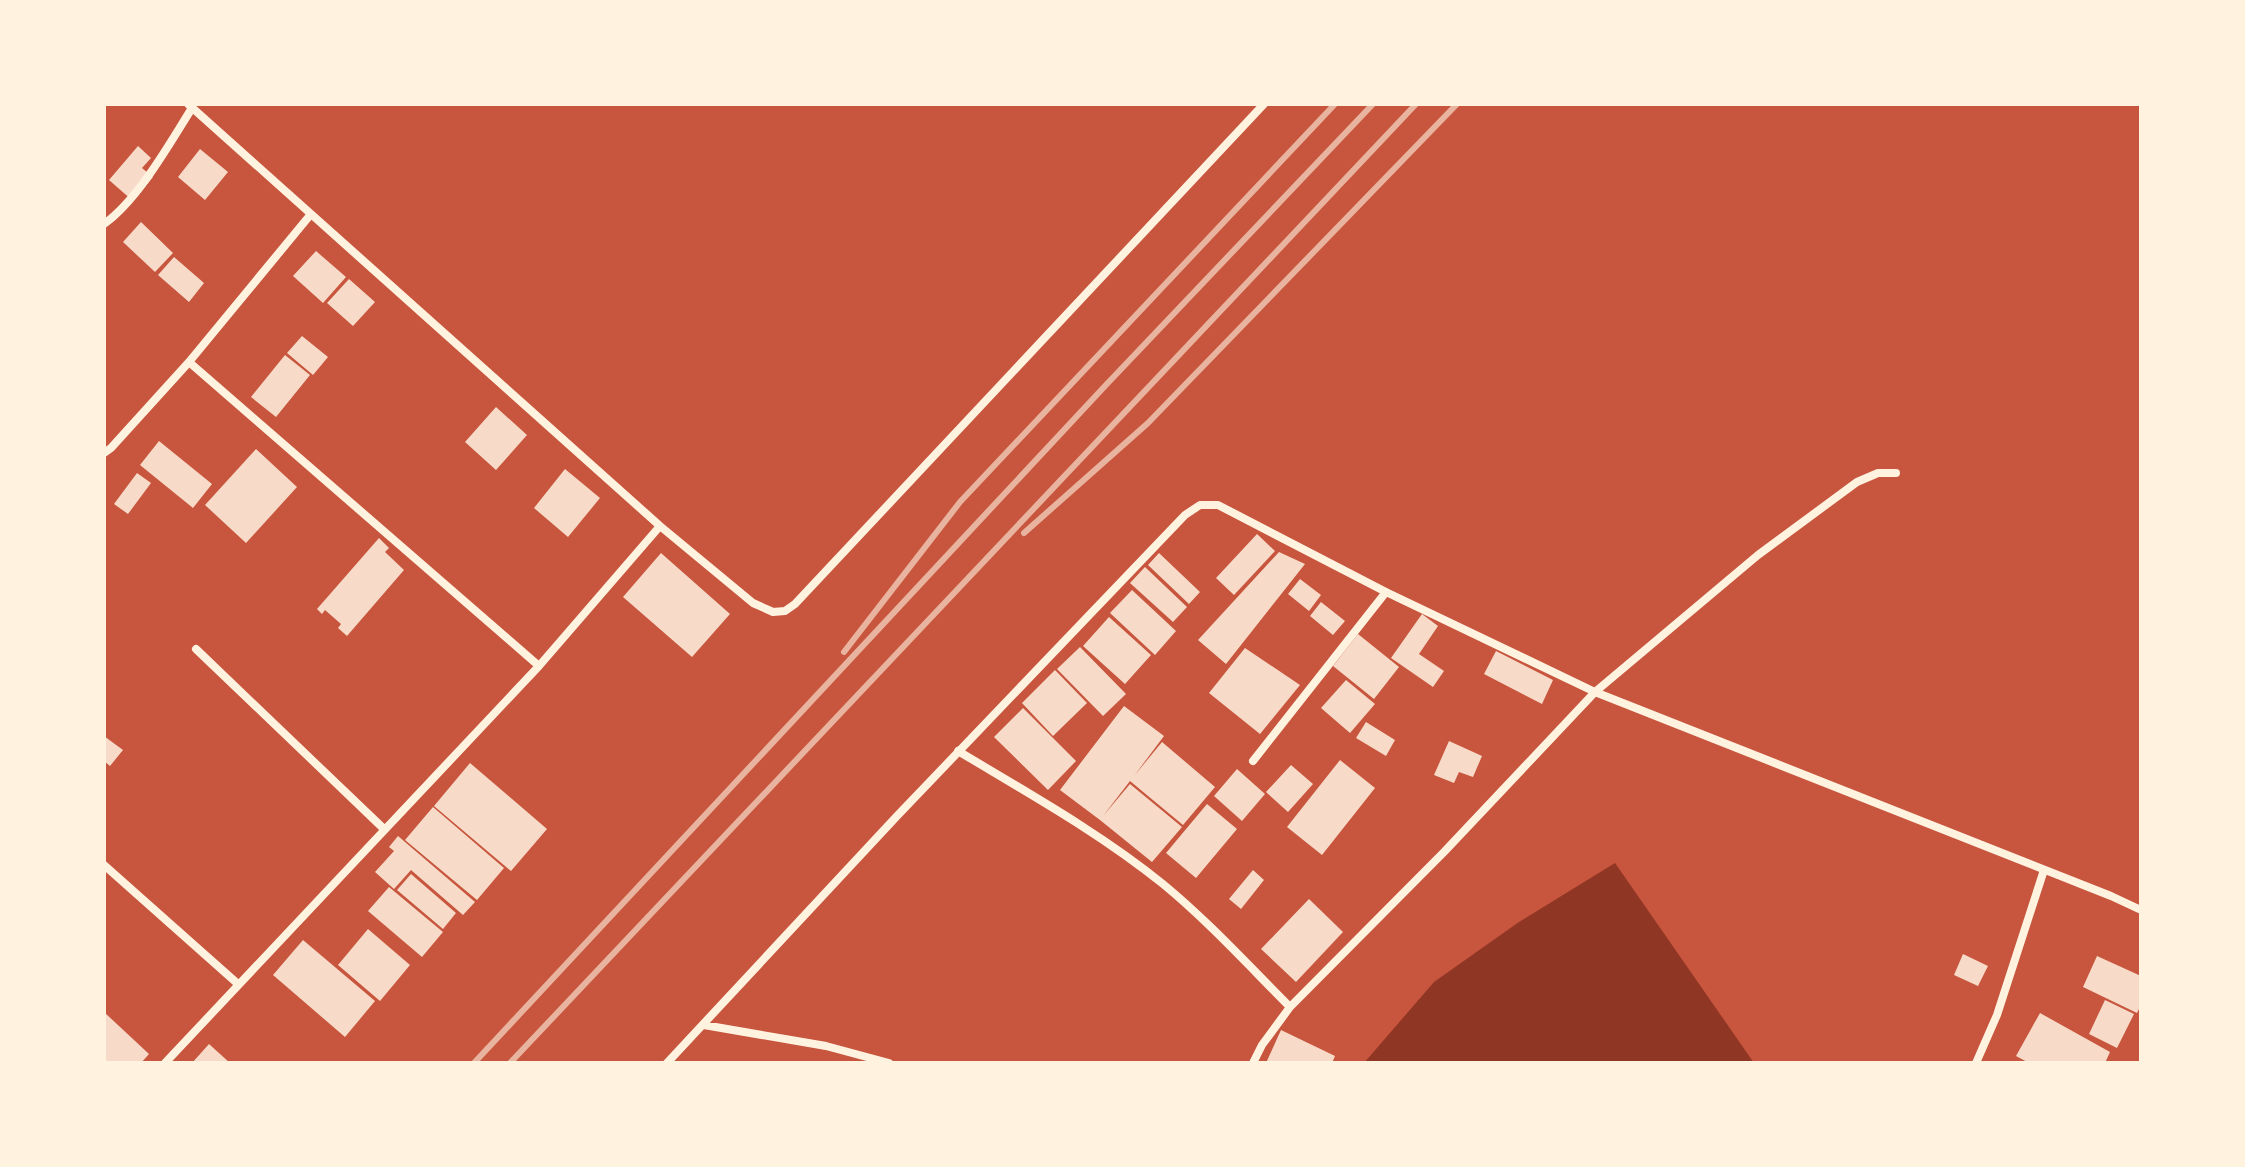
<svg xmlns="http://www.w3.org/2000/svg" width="2245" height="1167" font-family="Cabin,sans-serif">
	<rect width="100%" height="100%" fill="#c8553d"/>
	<!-- water -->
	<path fill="#8f3625" d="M1615,863L1754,1063H1364L1434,982L1519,922Z"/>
	<!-- building -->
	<path fill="#f7dbc8" d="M138,146L151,158L142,168L153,177L133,201L109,180Z
		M200,149L228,172L205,200L178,177Z
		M141,222L173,253L155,272L123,242Z
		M316,251L346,277L323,303L293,276Z
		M174,257L204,283L189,302L158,275Z
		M349,279L375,302L353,326L327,303Z
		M302,336L328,357L313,375L287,353Z
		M285,355L310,375L276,417L251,397Z
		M496,407L527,435L496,470L465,442Z
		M159,441L212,484L193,508L140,465Z
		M256,449L297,487L246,543L205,505Z
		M565,469L600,498L568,537L534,508Z
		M137,473L151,483L128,514L114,504Z
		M1257,534L1275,551L1234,595L1216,578Z
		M379,538L389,548L385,552L404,570L347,636L338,628L341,624L325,610L322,614L317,609Z
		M1279,552L1305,564L1226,664L1198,640Z
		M661,553L730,614L692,657L623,597Z
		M1159,553L1200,592L1189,604L1148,565Z
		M1145,567L1187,607L1173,622L1130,583Z
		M1300,579L1321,595L1309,611L1288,594Z
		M1132,590L1176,631L1155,655L1110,613Z
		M1321,602L1345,621L1333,635L1310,616Z
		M1422,614L1438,626L1419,654L1444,671L1433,687L1391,658Z
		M1109,617L1151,655L1125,684L1083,646Z
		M1358,634L1399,667L1374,699L1333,666Z
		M1080,647L1126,694L1103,716L1057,669Z
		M1245,648L1300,685L1260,734L1209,693Z
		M1496,651L1553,680L1542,704L1484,674Z
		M1055,670L1087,703L1053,736L1022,703Z
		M1346,680L1375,704L1350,733L1321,708Z
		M1124,706L1164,736L1134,776L1162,742L1215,787L1183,825L1130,781L1103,816L1130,784L1182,827L1152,862L1100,820L1060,790Z
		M1023,708L1076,761L1048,790L994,737Z
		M1366,722L1395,740L1386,756L1356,738Z
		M104,736L123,750L110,766L104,761Z
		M1449,741L1482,756L1473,777L1459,772L1454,783L1434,775Z
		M1340,760L1375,788L1322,855L1287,827Z
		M470,763L547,829L511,871L434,806Z
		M1291,765L1313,784L1288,812L1266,792Z
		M1237,769L1265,794L1242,821L1214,796Z
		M1207,804L1237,829L1196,878L1166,853Z
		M433,807L504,868L477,900L405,840Z
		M398,836L475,902L463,915L411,870L394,889L375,872L394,851L389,847Z
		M1253,870L1264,880L1241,909L1229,899Z
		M411,874L456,913L443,929L397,890Z
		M389,887L443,932L422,957L368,911Z
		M1309,899L1343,932L1296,982L1261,949Z
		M368,929L410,965L380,1001L338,965Z
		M303,940L375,1001L345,1037L273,975Z
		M1963,954L1988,966L1978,986L1954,975Z
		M2097,956L2141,976V1005L2137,1013L2083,987Z
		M2105,1000L2134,1014L2117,1048L2089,1034Z
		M104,1012L149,1054L141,1063H104Z
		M2040,1013L2110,1052L2105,1063H2029L2016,1056Z
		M1281,1030L1335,1056L1332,1063H1266Z
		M209,1044L230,1063H192Z"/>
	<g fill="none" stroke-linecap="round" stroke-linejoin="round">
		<!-- minor -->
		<path stroke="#fff3e0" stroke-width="8" d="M188,104L660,526L753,603L773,612L785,611L795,604L1264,104
			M104,224C138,200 170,143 192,108
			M189,362L539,666
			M104,453L111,448L189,362L311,214
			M196,649L384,829
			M958,751C1028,793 1100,833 1163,884C1208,921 1249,966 1290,1007
			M1253,761L1386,592
			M104,865L238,984
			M704,1025L826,1046L889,1063
			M165,1063L539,666L660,526
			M667,1063L897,816L1185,515L1200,505H1218L1386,592L1595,692L2111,896L2141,910
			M1253,1063L1262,1045L1290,1007L1444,852L1595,692L1758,555L1857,482L1878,473H1896
			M1976,1063L1997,1015L2044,870"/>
		<!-- rail -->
		<path stroke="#e9b49f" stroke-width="6" d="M1024,533L1148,423L1457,104
			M844,652L960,502L1335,104
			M474,1063L1105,386L1373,104
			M510,1063L1416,104"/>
	</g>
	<!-- border -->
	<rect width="2245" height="1167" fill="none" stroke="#fff3e0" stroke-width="212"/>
</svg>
